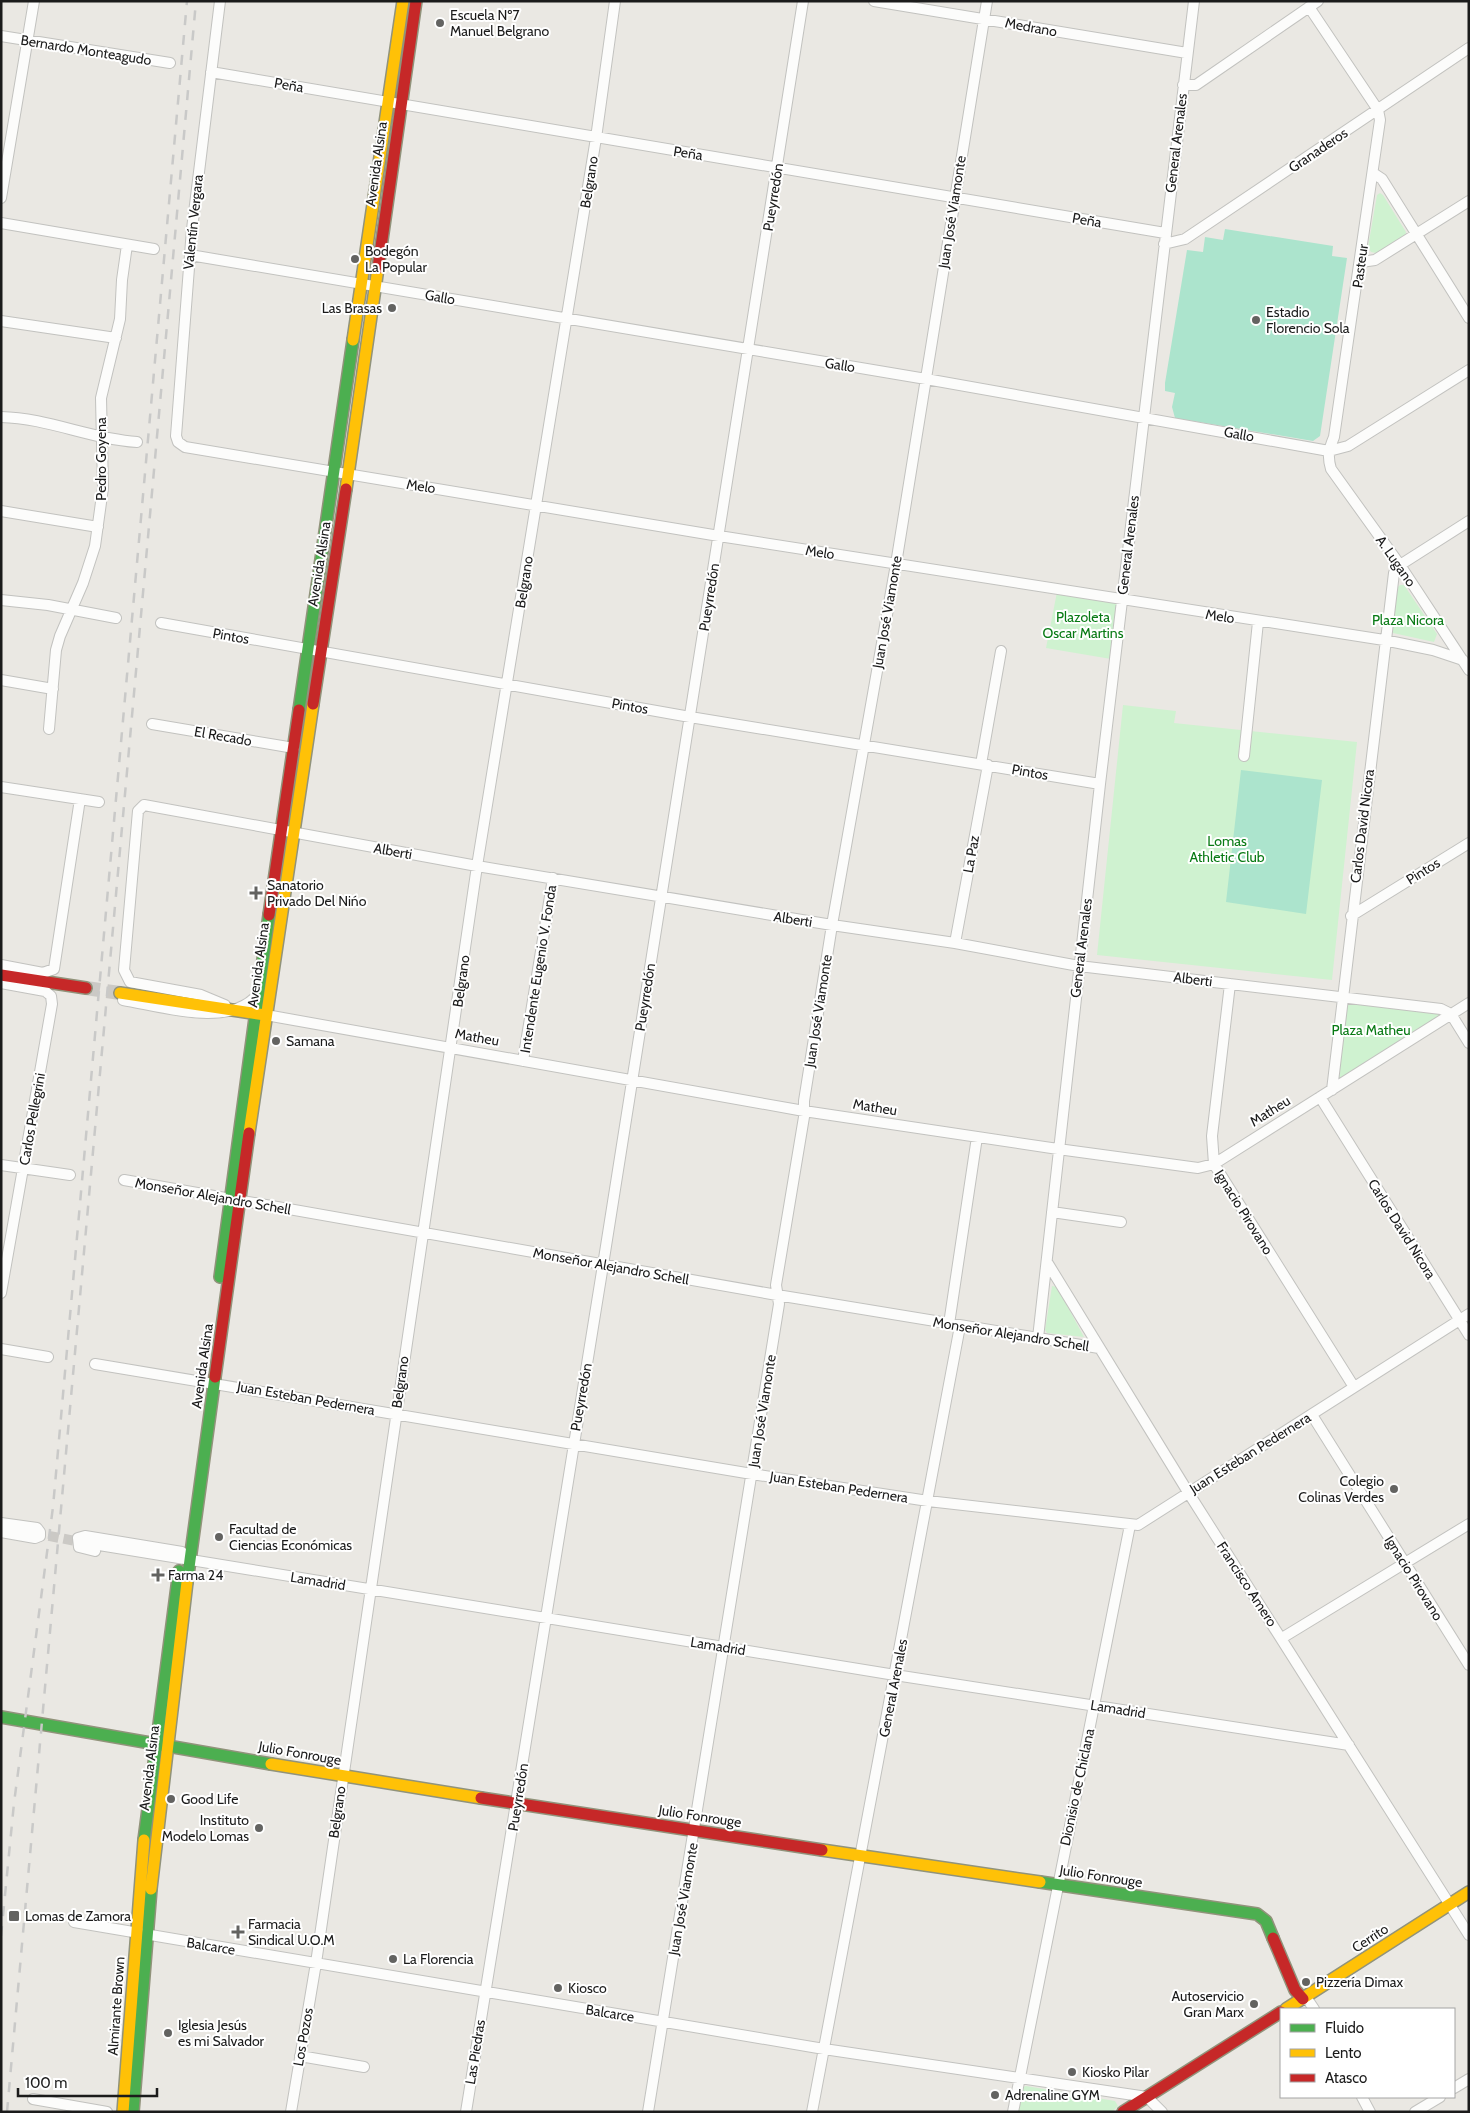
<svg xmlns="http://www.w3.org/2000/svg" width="1470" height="2113" font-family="Cabin,sans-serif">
	<rect width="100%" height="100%" fill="#eae8e3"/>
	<!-- park -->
	<path fill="#cff2d0" d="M1380,193L1383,195L1406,232L1405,237L1376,253L1371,252L1368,247L1377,195Z
		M1400,585H1404L1437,634L1434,642L1393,633L1391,629L1397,588Z
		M1057,592L1118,602L1111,659L1046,648Z
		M1123,705L1176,711L1174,723L1357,742L1332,980L1097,955Z
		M1343,996L1451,1014L1332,1090Z
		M1052,1286L1057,1287L1084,1337L1047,1333L1045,1330Z
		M1026,2086L1115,2101L1118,2106L1112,2112H1015L1023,2087Z"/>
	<!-- pitch -->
	<path fill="#ace4cd" d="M1225,229L1333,246L1332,256L1347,258L1320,436L1313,441L1175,418L1172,407L1175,393L1165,391V383L1187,250L1203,252L1205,237L1223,240Z
		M1241,770L1322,780L1306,914L1226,902Z"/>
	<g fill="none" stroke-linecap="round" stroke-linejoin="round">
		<!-- street-tunnel -->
		<path stroke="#cbc9c5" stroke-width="10" stroke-dasharray="10 5" stroke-linecap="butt" d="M34,1533L86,1543"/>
		<!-- secondary-tunnel -->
		<path stroke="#cbc9c5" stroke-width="14" stroke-dasharray="14 7" stroke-linecap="butt" d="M86,988L120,993"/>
		<defs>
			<path id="street" d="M220,1L192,229L176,436L178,442L185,447L719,536L1384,640L1433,650L1463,660
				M874,1L1187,53
				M1309,7L1378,110L1380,120L1334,437C1329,449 1327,456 1331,469L1400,565L1469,670
				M1,36L170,63
				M211,72L1165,233
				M1183,85H1196L1318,1
				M1373,173L1382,179L1469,318
				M1,198L34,1
				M1,223L154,249
				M1164,244L1185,239L1469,48
				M190,255L926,379L1329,451L1348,446L1469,370
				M1361,262L1375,260L1469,201
				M1,321L116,338
				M1,417C48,418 90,439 137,442
				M1,511L98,527
				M1,600L48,605L116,618
				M161,623L690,717L1100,784
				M1,680L53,689
				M152,724L294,748
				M49,729L56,650L60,636L83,583L95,546L103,488L101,398L120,319L122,280L127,245
				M1244,756L1258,622
				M981,764L1001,651
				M1,787L99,802
				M1351,916L1469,843
				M955,943L988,765
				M1,965L43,973L54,969L80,799
				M1,983L45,991L51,996L52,1004L1,1293
				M1230,984L1212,1136L1214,1164L1354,1387
				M123,1000C160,1006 231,1029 258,994
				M225,1005L201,995L130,982L124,970L138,811L144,805L477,866L832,925L955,943L1079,966L1441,1009L1451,1014L1469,1043
				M266,1015L804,1111L1058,1149L1198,1168L1214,1164L1469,1003
				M523,1061L553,878
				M1332,1090L1394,573L1400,565L1469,521
				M1320,1097L1469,1335
				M1,1165L70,1175
				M124,1180L777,1295L1099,1348
				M1052,1212L1121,1222
				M1047,1262L1188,1492L1469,1935
				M949,1324L977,1137
				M1038,1338L1100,784L1194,1
				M1,1349L48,1357
				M95,1364L752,1474L928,1501L1138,1525L1469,1314
				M1312,1415L1469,1665
				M1,1523L37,1528L40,1532V1536L35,1538L1,1532
				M87,1543L895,1675L1349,1745
				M95,1551L79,1547L78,1538L85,1536L182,1552
				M1282,1638L1469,1524
				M74,1922L824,2049L1147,2097L1162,2112
				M1303,1999L1308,2000L1314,2009
				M300,2056L364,2067
				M1454,2088L1469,2079
				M1362,2097L1370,2112
				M33,2099L107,2112
				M291,2112L316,1963L477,866L596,138L615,1
				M466,2112L603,1265L803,1
				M648,2112L779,1304L776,1285L804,1117V1101L832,925L896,564L987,1
				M812,2112L960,1326
				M1013,2112L1130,1525
				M1415,2112L1440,2097"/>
			<path id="fast" d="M299,710L353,340
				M220,1277L269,915
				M187,1582L215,1377
				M1,1717L271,1764
				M144,1840L179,1571
				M1040,1882L1257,1914L1266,1921L1273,1938
				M133,2112L151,1889"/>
			<path id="slow" d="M353,340L403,1
				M346,489L378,268
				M120,993L265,1015
				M249,1133L313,704
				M271,1764L481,1798
				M822,1850L1040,1882
				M151,1889L187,1582
				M1286,2009L1469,1892
				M123,2112L144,1840"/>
			<path id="jam" d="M378,268L416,1
				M313,704L346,489
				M269,915L299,710
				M1,975L86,988
				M215,1377L249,1133
				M481,1798L822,1850
				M1273,1938L1295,1990L1303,1999
				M1123,2112L1281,2012"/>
		</defs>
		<!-- street casing -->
		<use href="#street" stroke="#c2c2bf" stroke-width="12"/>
		<!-- fast casing -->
		<use href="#fast" stroke="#91937b" stroke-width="14"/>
		<!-- slow casing -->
		<use href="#slow" stroke="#91937b" stroke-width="14"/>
		<!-- jam casing -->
		<use href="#jam" stroke="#91937b" stroke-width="14"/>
		<!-- street -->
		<use href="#street" stroke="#fcfcfb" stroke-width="10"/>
		<!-- fast -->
		<use href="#fast" stroke="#4caf50" stroke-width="11"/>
		<!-- slow -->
		<use href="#slow" stroke="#ffc107" stroke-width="11"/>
		<!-- jam -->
		<use href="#jam" stroke="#c62828" stroke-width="11"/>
		<!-- rail -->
		<path stroke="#c9c9c8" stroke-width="2.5" stroke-dasharray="10 10" stroke-linecap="butt" d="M1,1936L14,1803L53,1507L187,1
			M7,2112L196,1"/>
	</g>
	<!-- markers -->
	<g fill="#636361" stroke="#fff" stroke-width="2">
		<circle cx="440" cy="23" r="5"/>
		<circle cx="355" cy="259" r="5"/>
		<circle cx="392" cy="308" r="5"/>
		<circle cx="1256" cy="320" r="5"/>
		<path d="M253.5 885.5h5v5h5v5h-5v5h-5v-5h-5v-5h5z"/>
		<circle cx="276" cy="1041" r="5"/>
		<circle cx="1394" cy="1489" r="5"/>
		<circle cx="219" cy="1537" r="5"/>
		<path d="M155.5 1567.5h5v5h5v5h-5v5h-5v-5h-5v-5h5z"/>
		<circle cx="171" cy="1799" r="5"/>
		<circle cx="259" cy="1828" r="5"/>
		<rect x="8" y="1910" width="12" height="12" rx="2.5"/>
		<path d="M235.5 1924.5h5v5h5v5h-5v5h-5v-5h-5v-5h5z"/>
		<circle cx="393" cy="1959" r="5"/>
		<circle cx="1306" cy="1982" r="5"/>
		<circle cx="558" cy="1988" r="5"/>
		<circle cx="1254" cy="2004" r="5"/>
		<circle cx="168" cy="2033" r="5"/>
		<circle cx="1072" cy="2072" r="5"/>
		<circle cx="995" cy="2095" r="5"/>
	</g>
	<g text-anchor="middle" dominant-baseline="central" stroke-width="4" stroke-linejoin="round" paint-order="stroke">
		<!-- poi labels -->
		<g font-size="14" fill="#1b1b1b" stroke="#fff" text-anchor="start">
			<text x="450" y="15">Escuela Nº7<tspan x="450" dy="16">Manuel Belgrano</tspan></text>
			<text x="365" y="251">Bodegón<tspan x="365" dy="16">La Popular</tspan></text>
			<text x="382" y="308" text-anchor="end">Las Brasas</text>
			<text x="1266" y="312">Estadio<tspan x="1266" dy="16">Florencio Sola</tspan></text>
			<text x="267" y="885">Sanatorio<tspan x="267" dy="16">Privado Del Nińo</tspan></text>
			<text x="286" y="1041">Samana</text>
			<text x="1384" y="1481" text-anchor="end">Colegio<tspan x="1384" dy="16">Colinas Verdes</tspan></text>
			<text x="229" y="1529">Facultad de<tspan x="229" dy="16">Ciencias Económicas</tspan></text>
			<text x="168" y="1575">Farma 24</text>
			<text x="181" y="1799">Good Life</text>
			<text x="249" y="1820" text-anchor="end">Instituto<tspan x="249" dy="16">Modelo Lomas</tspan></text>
			<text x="25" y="1916">Lomas de Zamora</text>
			<text x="248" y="1924">Farmacia<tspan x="248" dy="16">Sindical U.O.M</tspan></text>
			<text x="403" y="1959">La Florencia</text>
			<text x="1316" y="1982">Pizzería Dimax</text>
			<text x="568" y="1988">Kiosco</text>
			<text x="1244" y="1996" text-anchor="end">Autoservicio<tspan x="1244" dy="16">Gran Marx</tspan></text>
			<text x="178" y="2025">Iglesia Jesús<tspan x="178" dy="16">es mi Salvador</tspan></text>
			<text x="1082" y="2072">Kiosko Pilar</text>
			<text x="1005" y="2095">Adrenaline GYM</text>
		</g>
		<!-- street labels -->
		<g font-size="14" fill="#1b1b1b" stroke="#fff">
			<text transform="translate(1031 27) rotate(10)">Medrano</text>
			<text transform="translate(86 50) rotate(9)">Bernardo Monteagudo</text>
			<text transform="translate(289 85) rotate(10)">Peña</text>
			<text transform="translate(1176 143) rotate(-83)">General Arenales</text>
			<text transform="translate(1318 150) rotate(-34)">Granaderos</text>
			<text transform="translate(688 153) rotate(9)">Peña</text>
			<text transform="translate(376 164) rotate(-82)">Avenida Alsina</text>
			<text transform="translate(589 182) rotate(-81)">Belgrano</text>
			<text transform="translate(773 197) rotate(-81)">Pueyrredón</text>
			<text transform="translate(952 212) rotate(-81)">Juan José Viamonte</text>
			<text transform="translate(1087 220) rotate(10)">Peña</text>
			<text transform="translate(193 222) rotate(-84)">Valentín Vergara</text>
			<text transform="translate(1360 266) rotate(-82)">Pasteur</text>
			<text transform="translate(440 297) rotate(10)">Gallo</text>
			<text transform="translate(840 365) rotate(9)">Gallo</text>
			<text transform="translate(1239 434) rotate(10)">Gallo</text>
			<text transform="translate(101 459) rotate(-90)">Pedro Goyena</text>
			<text transform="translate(421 486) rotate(9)">Melo</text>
			<text transform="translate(1128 545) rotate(-83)">General Arenales</text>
			<text transform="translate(820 552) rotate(9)">Melo</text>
			<text transform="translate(1396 561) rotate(55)">A. Lugano</text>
			<text transform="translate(319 564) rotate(-81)">Avenida Alsina</text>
			<text transform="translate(524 582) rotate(-81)">Belgrano</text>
			<text transform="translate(709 597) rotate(-81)">Pueyrredón</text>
			<text transform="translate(887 612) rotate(-80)">Juan José Viamonte</text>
			<text transform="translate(1220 616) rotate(9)">Melo</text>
			<text transform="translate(231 636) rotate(10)">Pintos</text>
			<text transform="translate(630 706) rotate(10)">Pintos</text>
			<text transform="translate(223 736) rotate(10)">El Recado</text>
			<text transform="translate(1030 772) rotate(10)">Pintos</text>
			<text transform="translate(1362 826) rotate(-83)">Carlos David Nicora</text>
			<text transform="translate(393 851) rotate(10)">Alberti</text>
			<text transform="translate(971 854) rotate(-80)">La Paz</text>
			<text transform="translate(1423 871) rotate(-32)">Pintos</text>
			<text transform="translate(793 919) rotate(9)">Alberti</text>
			<text transform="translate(1081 948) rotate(-83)">General Arenales</text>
			<text transform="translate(258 965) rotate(-82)">Avenida Alsina</text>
			<text transform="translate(538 969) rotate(-81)">Intendente Eugenio V. Fonda</text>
			<text transform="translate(1193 979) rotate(7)">Alberti</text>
			<text transform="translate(461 981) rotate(-82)">Belgrano</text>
			<text transform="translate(645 997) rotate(-81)">Pueyrredón</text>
			<text transform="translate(818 1011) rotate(-81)">Juan José Viamonte</text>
			<text transform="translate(477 1037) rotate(10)">Matheu</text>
			<text transform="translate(875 1107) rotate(9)">Matheu</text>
			<text transform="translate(1270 1111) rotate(-32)">Matheu</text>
			<text transform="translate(32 1119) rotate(-80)">Carlos Pellegrini</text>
			<text transform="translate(213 1196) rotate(10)">Monseñor Alejandro Schell</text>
			<text transform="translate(1244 1212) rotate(58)">Ignacio Pirovano</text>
			<text transform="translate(1402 1229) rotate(58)">Carlos David Nicora</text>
			<text transform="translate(611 1266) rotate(10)">Monseñor Alejandro Schell</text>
			<text transform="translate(1011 1334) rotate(9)">Monseñor Alejandro Schell</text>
			<text transform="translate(202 1366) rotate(-82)">Avenida Alsina</text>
			<text transform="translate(400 1382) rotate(-82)">Belgrano</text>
			<text transform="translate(581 1397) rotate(-80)">Pueyrredón</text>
			<text transform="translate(306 1398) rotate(10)">Juan Esteban Pedernera</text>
			<text transform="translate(762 1411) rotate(-81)">Juan José Viamonte</text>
			<text transform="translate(1250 1453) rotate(-32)">Juan Esteban Pedernera</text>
			<text transform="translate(839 1487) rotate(9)">Juan Esteban Pedernera</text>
			<text transform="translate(1414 1578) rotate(58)">Ignacio Pirovano</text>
			<text transform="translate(318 1581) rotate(9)">Lamadrid</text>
			<text transform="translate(1247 1584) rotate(57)">Francisco Amero</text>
			<text transform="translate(718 1646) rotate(9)">Lamadrid</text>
			<text transform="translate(893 1688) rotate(-79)">General Arenales</text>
			<text transform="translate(1118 1709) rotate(9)">Lamadrid</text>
			<text transform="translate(300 1753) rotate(10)">Julio Fonrouge</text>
			<text transform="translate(149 1768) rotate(-83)">Avenida Alsina</text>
			<text transform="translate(1077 1787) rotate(-78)">Dionisio de Chiclana</text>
			<text transform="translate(518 1797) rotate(-81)">Pueyrredón</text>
			<text transform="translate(337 1812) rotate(-82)">Belgrano</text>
			<text transform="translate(700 1816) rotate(9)">Julio Fonrouge</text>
			<text transform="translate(1101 1876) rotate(9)">Julio Fonrouge</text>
			<text transform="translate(683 1899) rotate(-80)">Juan José Viamonte</text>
			<text transform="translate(1370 1938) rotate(-33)">Cerrito</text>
			<text transform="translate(211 1946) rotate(9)">Balcarce</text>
			<text transform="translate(116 2006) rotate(-86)">Almirante Brown</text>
			<text transform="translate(610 2013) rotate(9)">Balcarce</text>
			<text transform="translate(303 2037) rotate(-80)">Los Pozos</text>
			<text transform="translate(475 2052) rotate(-81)">Las Piedras</text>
		</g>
		<!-- park labels -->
		<g font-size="14" fill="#087a14" stroke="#fff">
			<text x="1083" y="617">Plazoleta<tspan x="1083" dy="16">Oscar Martins</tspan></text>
			<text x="1408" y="620">Plaza Nicora</text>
			<text x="1227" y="841">Lomas<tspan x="1227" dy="16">Athletic Club</tspan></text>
			<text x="1371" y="1030">Plaza Matheu</text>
		</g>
	</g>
	<!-- border -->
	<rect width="1470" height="2113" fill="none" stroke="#1b1b1b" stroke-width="5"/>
	<!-- legend -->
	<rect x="1280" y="2008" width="175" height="90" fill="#ffffff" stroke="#a4a4a4"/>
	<rect x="1290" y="2024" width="25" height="8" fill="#4caf50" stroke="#a4a4a4"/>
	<text x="1325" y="2033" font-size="15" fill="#1b1b1b">Fluido</text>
	<rect x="1290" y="2049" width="25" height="8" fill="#ffc107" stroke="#a4a4a4"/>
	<text x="1325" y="2058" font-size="15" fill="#1b1b1b">Lento</text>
	<rect x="1290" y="2074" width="25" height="8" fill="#c62828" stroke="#a4a4a4"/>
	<text x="1325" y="2083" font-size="15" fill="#1b1b1b">Atasco</text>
	<!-- scale -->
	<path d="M18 2088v8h139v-8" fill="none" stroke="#1b1b1b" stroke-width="2.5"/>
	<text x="25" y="2088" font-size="15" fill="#1b1b1b" stroke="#ffffff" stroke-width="4" paint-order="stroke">100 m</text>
</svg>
